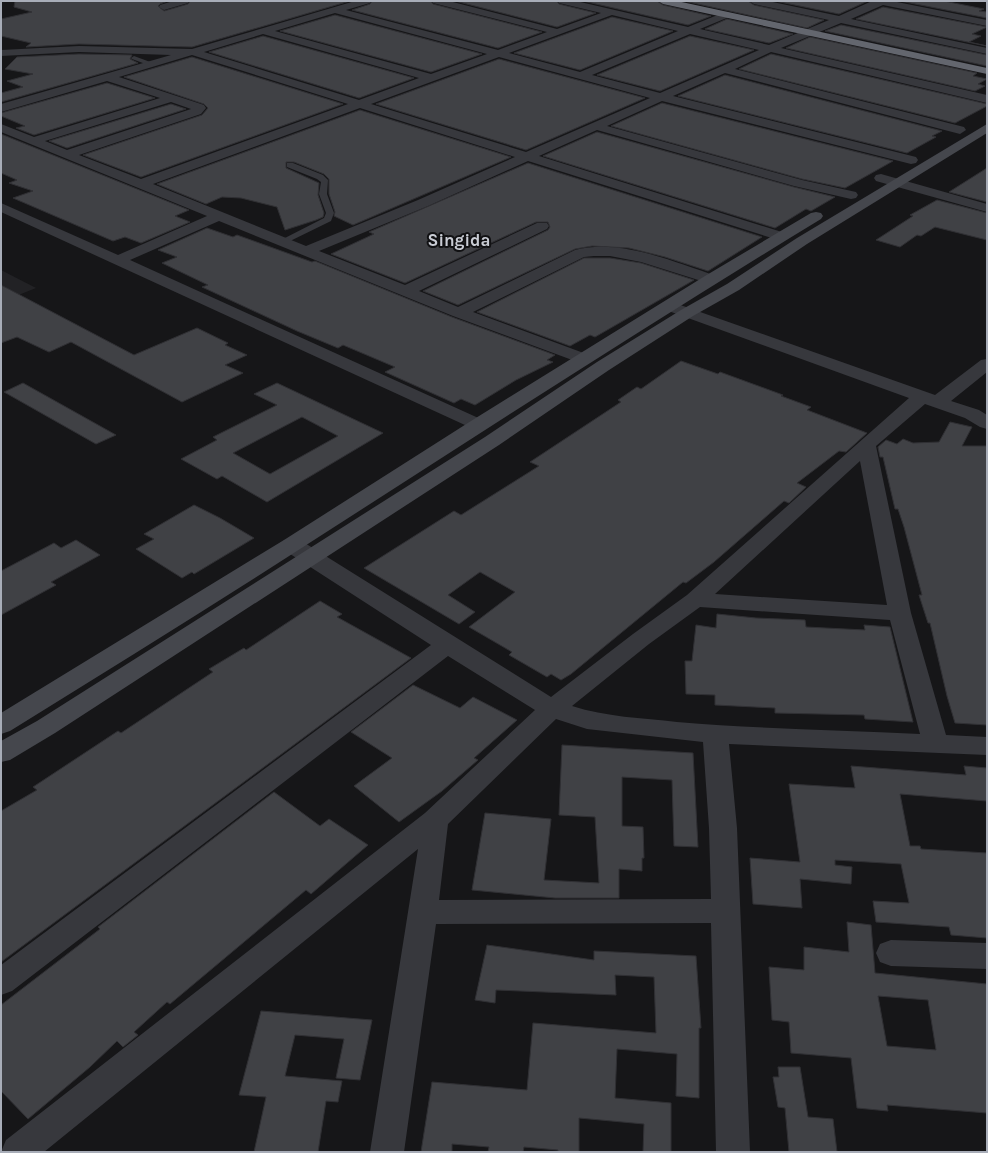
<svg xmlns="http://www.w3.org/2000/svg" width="988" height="1153" font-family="Karla,sans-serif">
	<rect width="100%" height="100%" fill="#161618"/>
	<!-- built -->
	<path fill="#222225" d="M1,270L36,288L1,302Z"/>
	<!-- building -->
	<path fill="#404145" stroke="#303034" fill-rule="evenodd" d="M15,1H168L160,4L158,6L164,11L188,4L190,1H350L192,47L79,44L26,47L31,43L1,36V19L32,12L14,7Z
		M372,1H431L433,4L542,32L498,48L352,10L370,4Z
		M455,1H557L559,4L596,13L557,27Z
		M583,1H657L663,5L711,16L688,25Z
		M684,1H748L754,5L824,20L807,28Z
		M775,1H868L839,14Z
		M900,1H944L984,9L979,11L987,12V18Z
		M883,7L987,27L972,34L981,36L969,42L987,46L856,19Z
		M335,15L482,54L431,72L280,31Z
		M612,17L673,31L580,70L514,53Z
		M727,19L793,34L769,43L705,29Z
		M841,25L987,55V66L825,31Z
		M263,36L414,78L359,98L209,52Z
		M690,36L754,50L660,91L597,75Z
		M810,37L977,73L973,76L987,79L978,84L985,86L975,91L786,48Z
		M79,54L132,55L130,59L138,63L1,102V93L23,87L7,81L33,74L5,69L17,57Z
		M771,54L987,104V106L955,123L739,69Z
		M192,57L343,104L141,177L83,155L202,115L208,108L204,104L124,77Z
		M499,59L645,98L526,150L376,104Z
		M725,75L942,131L932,136L936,137L907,153L678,96Z
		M107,83L155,98L34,135L16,128L25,126L1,116V113Z
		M662,103L893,161L845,188L802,179L611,126Z
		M171,104L186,109L67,148L49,141Z
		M360,110L511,157L353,225L334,216L335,212L329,194V179L324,174L294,162H286V168L319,183L318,195L324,213L323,217L316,220L285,230L277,207L241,198L222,197L206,204L157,184Z
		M597,132L794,187L835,197L811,211L806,209L775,228L543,156Z
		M1,134L189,210L175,216L190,222L141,243L125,237L113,241L13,198L33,191L9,183L17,180L1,173Z
		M528,163L762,237L708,271L665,257L629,248L592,246L575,249L458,305L423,291L548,230L550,227L548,222H536L405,283L331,254L374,234L369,232Z
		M987,168V202L949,192Z
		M937,200L987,213V240L935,227L921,236L917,235L900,247L876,240L913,216L910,215Z
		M207,228L233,237L237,235L312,262L315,261L452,317L555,355L547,360L553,362L516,380L475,405L461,399L454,403L385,372L395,367L343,345L338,348L297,331L202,287L208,285L162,263L177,257L158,250Z
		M584,258H610L641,263L694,280L595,337L590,335L570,346L477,312Z
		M1,285L134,355L197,328L228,343L225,345L247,355L225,365L243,373L182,402L71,342L49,352L17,337L1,343Z
		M681,361L718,374L720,372L783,395L781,396L811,407L807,410L867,433L846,452L839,451L797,483L806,487L789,503L784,501L714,562L686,583L683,582L571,674L561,680L551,674L547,677L509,655L512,652L469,627L515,592L480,572L448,595L475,612L459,624L364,568L454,511L461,515L539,466L530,462L621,402L618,400L637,387L641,389Z
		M23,383L116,435L96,444L4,392Z
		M277,383L383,433L267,502L222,476L217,479L181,459L217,440L213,437L277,405L254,394ZM302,417L338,436L270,474L233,453Z
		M950,422L972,427L962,446H987V725L955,723L947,696L930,623H928L919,595H922L904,527L898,509H895L883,457H880L878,447L886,440L897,444L903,439L913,443L939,442Z
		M194,505L220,518L254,538L194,574L192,572L182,578L136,549L154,539L144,534Z
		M76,540L100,555L51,582L56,585L1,615V571L54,543L61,548Z
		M320,601L342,614L337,617L411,658L1,962V811L37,790L33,787L118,731L121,733L213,672L209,669L244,648L246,650Z
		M717,614L756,618L805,620L806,627L865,630L864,625L890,627L913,722L865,719L864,715L775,713V708L715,705V695L686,694L685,661H692L696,625L716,628Z
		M413,685L460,708L473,697L517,720L474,758L478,760L442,791L399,822L354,786L392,758L351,732Z
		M562,745L693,753L698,847L674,846L672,780L622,777V826L643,827L644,858H642V871L619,869V898H555L472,890L485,813L551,819L544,880L599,883L595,817L559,815Z
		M851,766L966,775L964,766L987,768V801L900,794L910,846H920L921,849L987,853V938L951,935L949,927L876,922L873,901L909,903L901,864L835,860V865L852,867L851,884L800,879L802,908L753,904L750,858L800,862L789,784L855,788Z
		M274,792L320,826L329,819L368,845L311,894L306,890L170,1004L167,1002L134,1032L138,1035L123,1047L117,1041L90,1067L28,1119L1,1091V1005L100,929L98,927Z
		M847,922L871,925L875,973L987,984V1113L887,1105L888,1111L857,1108L851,1058L791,1053L789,1022L772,1020L769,967L804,970V947L849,952ZM878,996L928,1000L936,1050L887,1046Z
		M487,945L594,960V951L696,956L701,1028H699V1098L676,1096L677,1054L617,1049L615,1098L671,1103V1152H643L644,1124L579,1118V1152H558V1150L524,1147L523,1152H488L489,1147L452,1144V1152H421L432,1082L527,1090L533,1023L656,1033L654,977L615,975L616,995L496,990L495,1003L475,1000Z
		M261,1011L372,1020L360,1080L336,1078L344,1039L295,1035L285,1076L342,1081L338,1102L326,1101L318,1152H254L266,1097L239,1095Z
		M778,1067H800L808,1117L833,1119L837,1152H789L785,1108L778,1107L773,1077H779Z"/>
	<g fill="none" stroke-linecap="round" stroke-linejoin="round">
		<!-- lane -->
		<path fill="#37383d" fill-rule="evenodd" d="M134,56L153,63L154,64L151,66L132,59L131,58Z
			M287,163H293L323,175L328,180L327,194L334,213L331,221L284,244L280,242L281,240L324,218L326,213L319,194L321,182L317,179L287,167Z"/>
		<!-- street -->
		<path fill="#37383d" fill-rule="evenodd" d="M173,1H189L188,3L164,10L159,7L160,5Z
			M355,1H371L370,3L346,10L498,50L547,32L433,3L432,1H449L557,29L601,13L559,3L558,1H576L688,27L725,12L730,15L729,17L700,29L769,45L829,20L754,4L749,1H768L839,16L872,1H892L987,20V26L883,5L851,19L987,48V54L841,23L781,48L987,95V103L771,52L735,69L964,127L966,130L960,134L725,73L673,96L916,157L918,160L916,163L911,164L662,101L607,126L802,180L856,192L858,195L856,198L851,199L794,186L597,130L539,156L785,233L787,236L785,239H775L528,161L428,206L319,251L405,285L537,223H547L549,226L547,229L419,291L458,307L575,250C621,238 673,262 717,276L719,279L717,282L711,284L641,262L610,256H594L584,257L473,312L589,355L592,359L589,363L583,364L453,316L219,221L130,260L485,421L487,425L485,429L478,431L1,212V203L118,255L207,216L1,132V124L34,137L160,98L107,81L1,112V104L171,55L79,52L1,56V50L79,46L192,49ZM335,13L487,54L431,74L275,31ZM612,15L678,31L580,72L509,53ZM263,34L419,78L359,100L204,52ZM690,34L759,50L660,93L592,75ZM192,55L348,104L141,179L79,155L201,114L206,108L204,105L119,77ZM499,57L650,98L526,152L371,104ZM171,102L191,109L67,150L45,141ZM360,108L515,157L418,200L306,246L153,184Z
			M881,174L987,204V212L876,181L874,178L876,175Z
			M669,301L935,395L981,360L987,359V372L951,401L979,410L987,415V429L980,427L965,418L925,404L876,446L911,613L946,735L987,737V755L729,744L737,828L750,1152H716L711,923L436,924L404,1152H370L418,849L44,1152H1L6,1140L425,813L535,710L448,656L12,991L1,995V965L431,645L284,550L281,545L284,540L292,539L300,540L551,697L633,634L687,595L909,398L663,309L661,306L663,303ZM860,461L887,605L715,594ZM700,607L890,620L920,734C839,730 758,729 677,722C642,718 606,717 572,706L649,644ZM556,719L587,729L703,742L709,828L711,899L439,900L448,824Z
			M891,940L987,943V969L891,966L880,962L876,953L880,944Z"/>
		<!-- secondary -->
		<path fill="#45474d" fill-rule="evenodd" d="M987,124V133L807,244L739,290L693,316L609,370L499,445L55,733L10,760L1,762V741L37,721L485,437L597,362L681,310L727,284L797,238Z
			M816,212L821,213L823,216L821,219C645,326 473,438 300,549C204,611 107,671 10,731L1,734V713L284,540L471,421L705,276L811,213Z"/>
		<!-- highway -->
		<path fill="#63666e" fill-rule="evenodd" d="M658,1H677L987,68V74L663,4Z"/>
	</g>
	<g text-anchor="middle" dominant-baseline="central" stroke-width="4" stroke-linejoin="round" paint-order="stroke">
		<!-- far-town labels -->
		<g font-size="17" font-weight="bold" fill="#c9ccd4" stroke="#111113">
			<text x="459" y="240">Singida</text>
		</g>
	</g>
	<!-- border -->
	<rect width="988" height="1153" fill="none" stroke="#a8adb8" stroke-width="4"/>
</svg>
